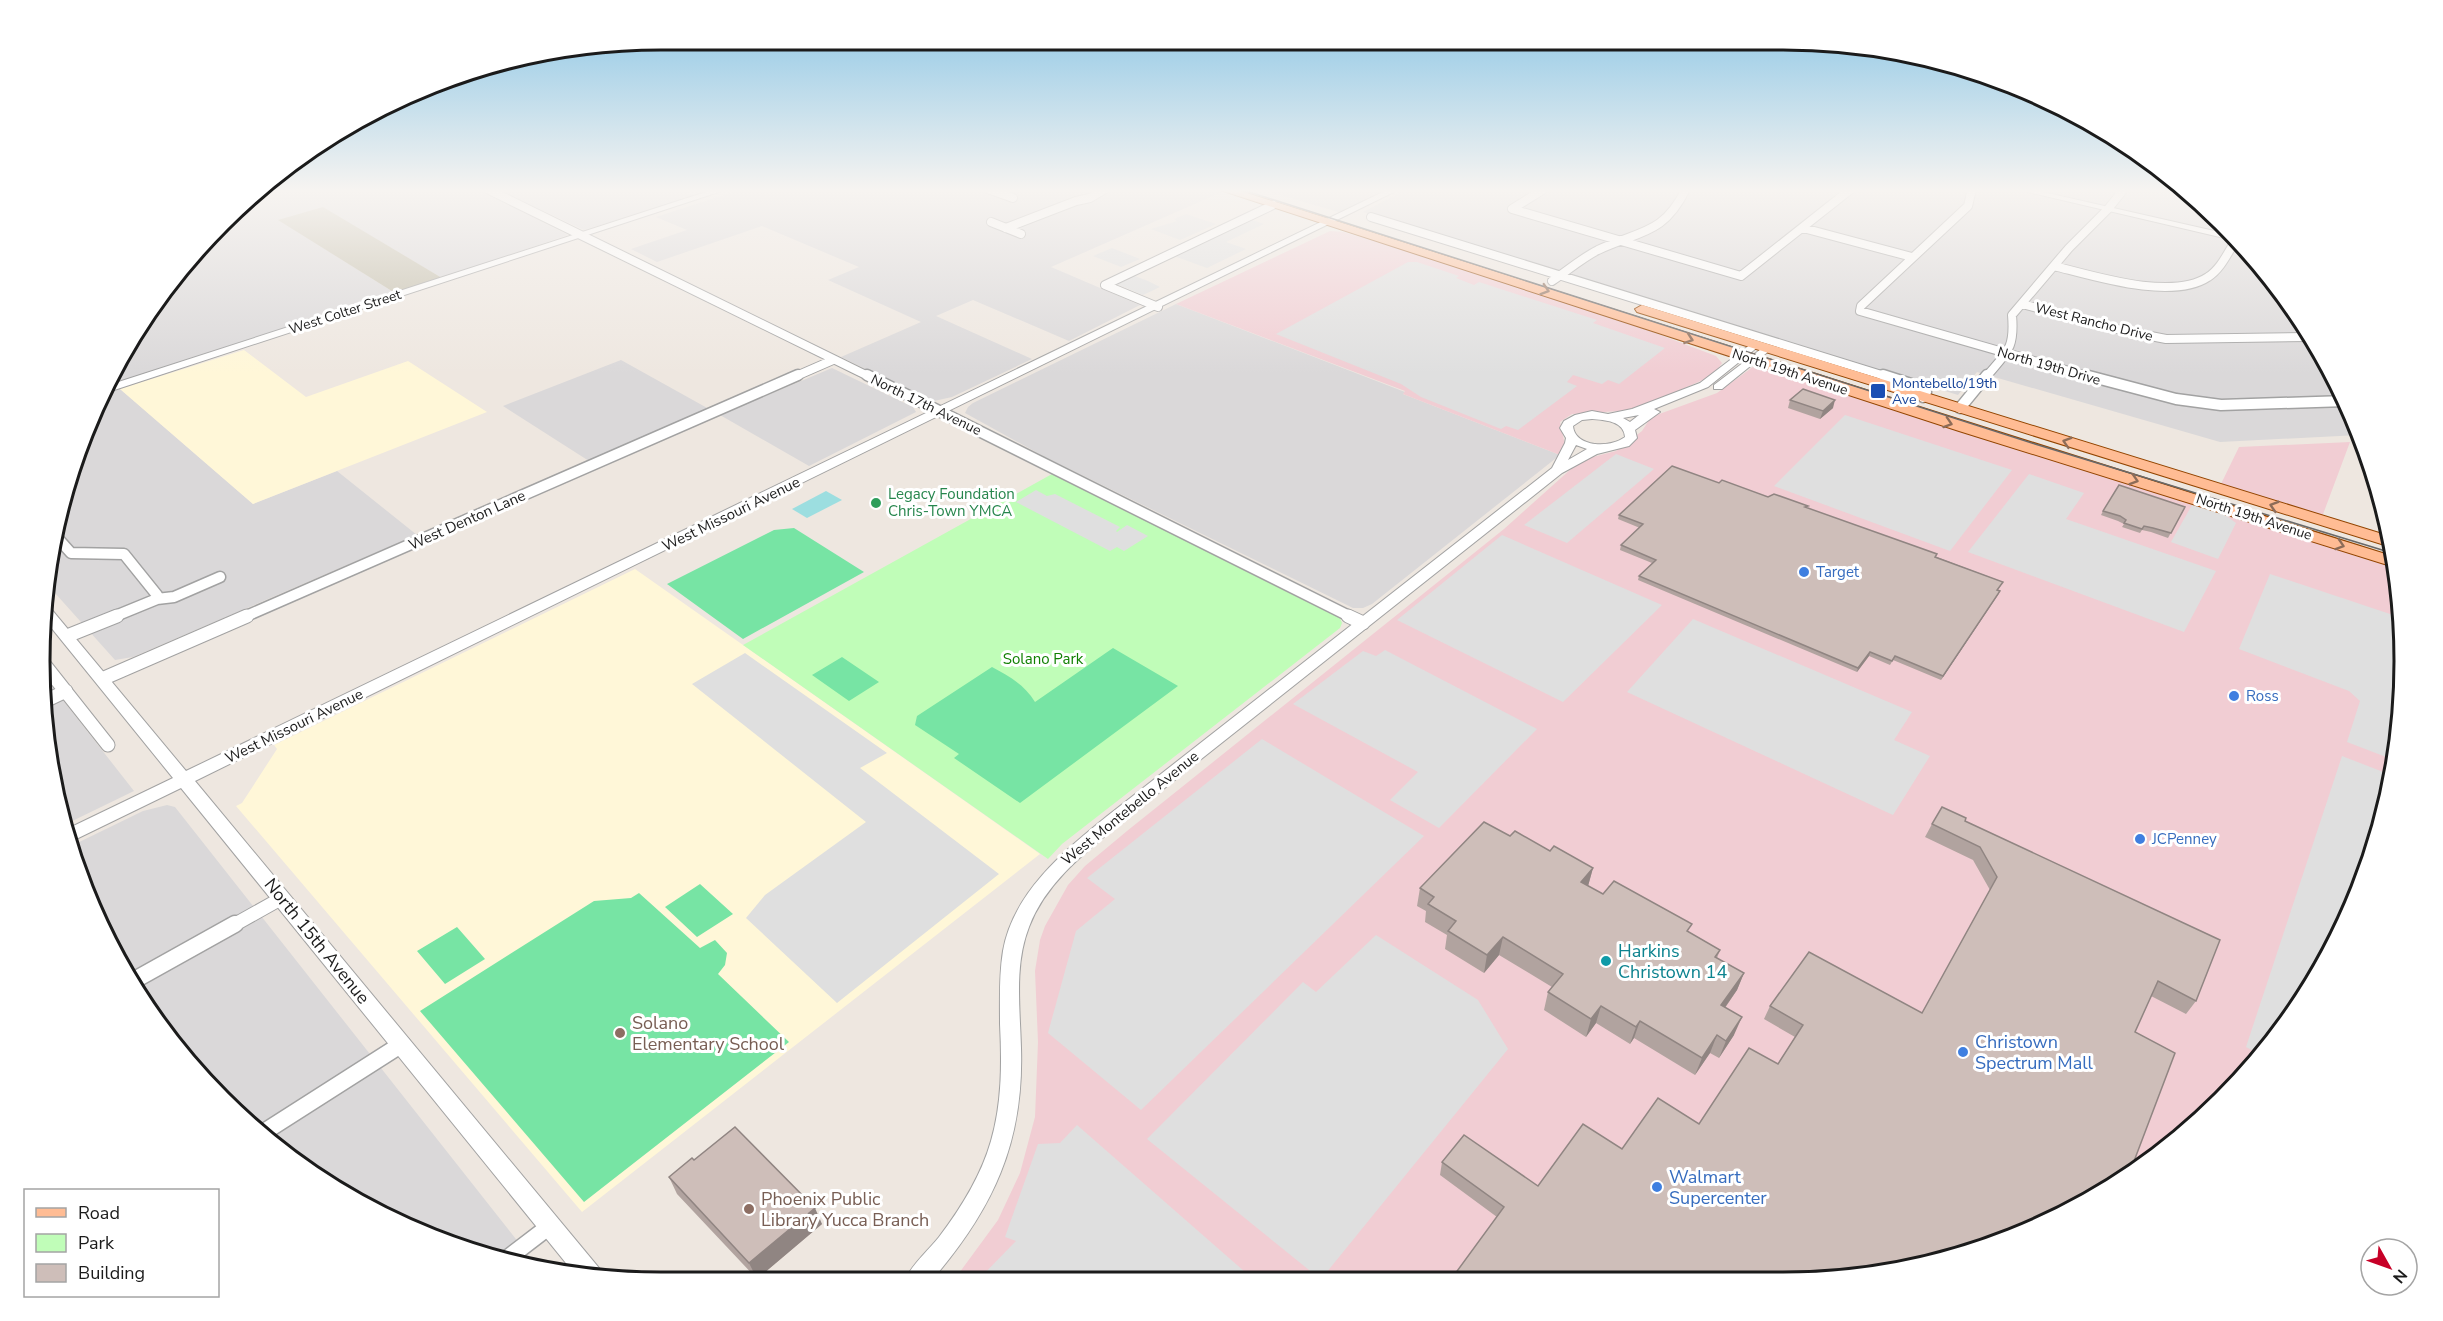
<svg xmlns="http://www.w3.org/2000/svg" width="2443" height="1321" font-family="'Nunito Sans',sans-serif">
	<rect width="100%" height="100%" fill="#eee7e0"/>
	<!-- residential -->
	<path fill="#dad8d9" d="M259,189H477L568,235L442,278L323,208L279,220L395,293L106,386L144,316L193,250Z
		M497,189H679L695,196L584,230Z
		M742,189H1213L1222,192L1051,267L1140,305L1069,341L973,300L936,316L1032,359L952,397L934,401L927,399L841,357L921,322L828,280L859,267L762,226L657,262L631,249L687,230L656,217Z
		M1260,189H1396L1345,214Z
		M1407,189H2186L2275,282L2340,385L2359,435L2220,442L1977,372L1958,395L1363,212Z
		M1176,304L1405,392L1403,394L1560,455L1372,604L1363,608H1353L1045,457L965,413L968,407L973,403Z
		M621,360L709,409L589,461L503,406Z
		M832,368L913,407L916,412L809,466L720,415Z
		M120,389L253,504L337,471L417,535L133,657L115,660L46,583L60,500L69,475L72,473L70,470L86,422L101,395Z
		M40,671L134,791L62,826L40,701Z
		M167,805L175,807L538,1267L499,1261L350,1199L282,1153L193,1071L144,1005L86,899L69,847L143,811Z"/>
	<!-- commercial -->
	<path fill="#f1cdd3" d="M1330,231L1343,232L1403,249L1602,313L1716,356L1722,363L1714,375L1644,406L1620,411L1572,414L1560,422L1565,445L1560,455L1403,394L1405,391L1176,304Z
		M1757,364L2394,566L2403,620L2399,741L2371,860L2321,971L2250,1071L2127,1177L1983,1249L1863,1277L954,1280L998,1220L1020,1173L1035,1117L1038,1042L1035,971L1040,940L1045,926L1068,885L1085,866L1127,831L1504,529L1581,460L1616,451L1642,431L1651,417L1717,393Z
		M2350,442L2322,517L2220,486L2239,447Z"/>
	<!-- education -->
	<path fill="#fff7d8" d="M244,350L306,397L408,361L487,412L253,504L120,389Z
		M635,569L1040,854L582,1212L236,806L242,803L277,749L274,745Z"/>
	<!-- construction -->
	<path fill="#c3beab" d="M323,207L442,278L395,293L278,220Z"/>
	<!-- park -->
	<path fill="#c0fdb8" d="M1052,474L1340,618L1342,623L1340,628L1062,844L1048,859L743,645Z"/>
	<!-- pitch -->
	<path fill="#77e4a4" d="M794,528L864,572L743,639L667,584L774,530Z
		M1113,648L1178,686L1020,803L954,758L959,754L915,725L917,716L992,667C1009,676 1025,685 1035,702Z
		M842,657L879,682L849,701L812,675Z
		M700,884L733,914L697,937L665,907Z
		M639,893L700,948L715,940L727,953L725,965L718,974L789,1042L584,1202L420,1011L594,901L631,898Z
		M457,927L485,959L445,984L417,951Z"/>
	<!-- parking -->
	<path fill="#dfdfdf" d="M1186,214L1216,224L1180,240L1151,229L1177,221L1174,219Z
		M1252,220L1264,224L1226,242L1246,249L1207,268L1174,256Z
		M1112,248L1140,259L1121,267L1093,256Z
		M1408,262H1417L1459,276L1456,278L1474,285L1479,282L1597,320L1593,323L1665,348L1619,384L1608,380L1602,384L1573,375L1567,382L1577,386L1518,430L1506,426L1501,429L1421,397L1401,384L1276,334Z
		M1132,275L1148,281L1160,287L1143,295L1114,283Z
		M1845,415L2012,470L1950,551L1774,486Z
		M1616,454L1654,469L1567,543L1524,525Z
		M2029,474L2084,493L2066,519L2216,571L2184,632L1968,552Z
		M1036,490L1047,496L1055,494L1120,527L1116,531L1117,532L1127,525L1148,536L1124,551L1117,547L1110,551L1016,502Z
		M2192,505L2225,515L2236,523L2218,559L2171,542Z
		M1502,535L1662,605L1563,702L1397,620Z
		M2270,574L2402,618L2399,741L2394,760L2347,742L2360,701L2349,691L2239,649Z
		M1693,619L1912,712L1894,740L1930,756L1893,815L1627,692Z
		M1385,650L1537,729L1439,828L1390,800L1418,772L1293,704L1363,651L1376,656Z
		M745,653L887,753L860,768L999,874L837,1003L746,918L765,895L866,822L692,684Z
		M1262,739L1424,836L1141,1110L1048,1033L1076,931L1115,899L1087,878Z
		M2342,756L2391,775L2371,860L2321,971L2261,1055L2246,1047Z
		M1376,935L1478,1000L1508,1049L1322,1278H1319L1147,1139L1303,982L1316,992Z
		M1077,1125L1245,1272L1246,1279L978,1280L1016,1241L1005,1237L1038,1144L1060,1143Z"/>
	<!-- water -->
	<path fill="#9cdee0" d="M826,491L842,500L807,518L792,509Z"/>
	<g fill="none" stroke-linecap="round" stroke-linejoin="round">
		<defs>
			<path id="minor-far3" d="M487,189L870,377
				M988,189L1013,198
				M1544,189L1512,209L1741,276L1851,189
				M1972,189L1968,206L1861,306L1860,311L2090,377
				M1371,217L1888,377
				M991,222L1021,234
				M1006,228L1076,201L1090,198L1105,189
				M1803,228L1912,257
				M2054,266C2094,276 2172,301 2208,277C2221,269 2228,252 2236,240
				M1552,281C1567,271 1582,258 1598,250C1641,230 1663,235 1686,189
				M2022,304L2125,331L2166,339L2310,337
				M1158,307L1105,285L1273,205
				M794,377L833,360
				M1986,377C2007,352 2015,349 2012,315L2069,248L2108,209L2124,189"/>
			<path id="minor-far2" d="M867,375L1351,617
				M1883,375L1911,384L1926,392L1923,397
				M2085,375L2176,399L2221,405L2346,401
				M1960,408L1987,375
				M54,534L71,553L124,554L157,595V599L113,617
				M157,599L174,597L220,577
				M244,617L798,375"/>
			<path id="minor-far1" d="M1348,616L1363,623
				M67,636L117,616
				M40,659L108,745
				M102,679L247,616
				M41,703L66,691
				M232,926L282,898"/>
			<path id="minor" d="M131,982L235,924
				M261,1134L402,1044
				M504,1261L551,1225"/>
			<path id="tertiary" d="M715,189H728L102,394L106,386Z
				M1389,189H1400L195,781L599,1268L602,1278L574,1273L181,788L68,843L63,831L173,778L41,615L43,603L47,604L186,771Z
				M2015,189H2030L2232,235L2237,241Z
				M1755,341L1759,342V346L1708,387L1654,409L1660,412L1635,430L1637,438L1629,446L1597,454L1562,473L1118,825C1084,853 1045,884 1029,927C1014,965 1020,1008 1021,1048C1024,1143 993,1209 932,1280H905C912,1264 928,1251 939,1237C961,1208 981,1176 991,1141C1002,1103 1002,1064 1000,1024C1000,1000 999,975 1003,951C1013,893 1063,852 1106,817L1552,468L1565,443L1566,438L1560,428L1564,421L1575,415L1592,411L1608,414L1632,409L1700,383ZM1639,415L1630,422L1623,418ZM1592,419C1605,420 1624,421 1625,437C1611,448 1575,448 1573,426L1582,420ZM1576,445L1587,449L1568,460Z
				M1765,346L1769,347V351L1722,389H1714V385Z"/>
			<path id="primary" d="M1217,189H1234C1621,310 2005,436 2392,556L2394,567L1959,431Z
				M1642,305L2389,536L2391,547L1637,312L1635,309Z"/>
		</defs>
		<!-- minor-far3 casing -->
		<use href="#minor-far3" stroke="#a2a2a2" stroke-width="10"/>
		<!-- minor-far2 casing -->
		<use href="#minor-far2" stroke="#a2a2a2" stroke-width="13"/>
		<!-- minor-far1 casing -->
		<use href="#minor-far1" stroke="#a2a2a2" stroke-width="15"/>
		<!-- minor casing -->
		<use href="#minor" stroke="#a2a2a2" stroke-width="19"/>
		<!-- tertiary casing -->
		<use href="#tertiary" stroke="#a2a2a2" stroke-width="2"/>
		<!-- primary casing -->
		<use href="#primary" stroke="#934500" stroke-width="2"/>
		<!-- minor-far3 -->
		<use href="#minor-far3" stroke="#fff" stroke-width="8"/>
		<!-- minor-far2 -->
		<use href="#minor-far2" stroke="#fff" stroke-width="10"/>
		<!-- minor-far1 -->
		<use href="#minor-far1" stroke="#fff" stroke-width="13"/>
		<!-- minor -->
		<use href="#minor" stroke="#fff" stroke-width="16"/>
		<!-- tertiary -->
		<use href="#tertiary" fill="#fff" fill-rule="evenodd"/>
		<!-- primary -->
		<use href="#primary" fill="#ffbc94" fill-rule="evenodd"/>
		<!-- tram -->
		<path stroke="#696969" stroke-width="1.5" d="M1240,189L2035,444L2392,553"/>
	</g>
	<!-- wall -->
	<path fill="#b1a39f" d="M1790,400L1833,408L1820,419L1788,408Z
		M1719,483L1807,508L2003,582L1998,590L2000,591L1941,680L1893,660L1890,665L1869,656L1857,672L1638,580L1639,576L1652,563L1620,550L1621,545L1640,528L1618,519L1619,515Z
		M2185,507L2168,538L2151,532L2142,530L2140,533L2122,527L2124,524L2118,521L2101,515L2103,511Z
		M1965,821L2196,1001L2186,1014L2151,996L1497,1217L1440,1175L1442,1162L1538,1186L1622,1149L1699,1124L1778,1064L1795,1037L1764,1019L1770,1006L1922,1013L1990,890L1973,860L1925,837L1932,824Z
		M1510,836L1550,851L1593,868L1588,886L1603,894L1689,933L1720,950L1717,958L1744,973L1737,990L1725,1008L1734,1035L1719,1058L1710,1053L1695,1075L1634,1038L1630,1044L1596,1023L1586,1037L1544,1010L1548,992L1552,987L1499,955L1484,973L1445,949L1447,935L1425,922L1426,911L1417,906L1420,888Z
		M694,1160L822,1224L757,1279L677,1194L669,1177Z"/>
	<!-- shaded-wall -->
	<path fill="#908582" d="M1835,400L1833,408L1820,419L1823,411Z
		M2000,591L1998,595L1941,680L1943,676Z
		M1870,652L1869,656L1857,672L1858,668Z
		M1593,868L1588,886L1581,882Z
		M1503,937L1499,955L1484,973L1487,955Z
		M1744,973L1737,990L1714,1023L1721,1005Z
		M1601,1006L1596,1023L1586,1037L1591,1019Z
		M1742,1017L1734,1035L1719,1058L1726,1041Z
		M1640,1021L1634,1038L1630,1044L1636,1027Z
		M1717,1035L1710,1053L1695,1075L1702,1058Z
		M815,1208L822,1224L757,1279L749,1263Z"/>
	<!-- building -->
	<path fill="#cebeb9" stroke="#908582" stroke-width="1.5" d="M1803,389L1835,400L1823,411L1790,400Z
		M1672,466L1719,483L1722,480L1768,497L1774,494L1808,506L1805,507L1937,554L1935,557L2003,582L1997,590L2000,591L1943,676L1895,656L1892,661L1870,652L1858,668L1639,576L1656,560L1621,545L1643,524L1619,515Z
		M2119,485L2185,507L2171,533L2153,528L2144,526L2142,529L2124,523L2126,520L2120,516L2103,511Z
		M1942,807L1966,818L1965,821L2220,940L2196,1001L2158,981L2135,1032L2175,1053L2128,1177L1983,1249L1863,1277L1452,1278L1504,1207L1442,1162L1464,1135L1538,1186L1583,1124L1622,1149L1658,1098L1699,1124L1749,1048L1778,1064L1803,1025L1770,1006L1809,952L1922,1013L1997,877L1980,847L1932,824Z
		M1484,822L1510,836L1515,831L1550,851L1554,846L1593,868L1581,882L1603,894L1614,881L1692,924L1687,931L1720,950L1715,957L1744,973L1721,1005L1742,1017L1726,1041L1717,1035L1702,1058L1640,1021L1636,1027L1601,1006L1591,1019L1548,992L1563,974L1503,937L1487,955L1448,931L1456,921L1428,904L1434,897L1420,888Z
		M735,1127L815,1208L749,1263L669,1177L692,1158L694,1160Z"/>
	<!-- one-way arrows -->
	<defs><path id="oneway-chevron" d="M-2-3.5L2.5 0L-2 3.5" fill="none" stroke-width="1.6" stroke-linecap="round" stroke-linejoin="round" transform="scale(1.5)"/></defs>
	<g stroke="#8d6c58">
		<use href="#oneway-chevron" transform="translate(1545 290) rotate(18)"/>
		<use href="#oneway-chevron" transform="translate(1689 339) rotate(19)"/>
		<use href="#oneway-chevron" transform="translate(1948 423) rotate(18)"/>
		<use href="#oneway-chevron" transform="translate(2067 442) rotate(-163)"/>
		<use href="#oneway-chevron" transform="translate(2134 480) rotate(17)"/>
		<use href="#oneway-chevron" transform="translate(2274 506) rotate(-163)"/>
		<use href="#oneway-chevron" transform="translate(2340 545) rotate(18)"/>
	</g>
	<!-- sky -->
	<linearGradient id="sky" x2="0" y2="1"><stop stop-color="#89c5e5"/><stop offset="0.51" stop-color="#f7f4f1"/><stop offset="1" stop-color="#f7f4f1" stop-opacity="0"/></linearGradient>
	<rect width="2443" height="374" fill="url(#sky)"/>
	<!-- markers -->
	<rect fill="#1a4fb4" stroke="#fff" stroke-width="2" x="1870" y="383" width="16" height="16" rx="3"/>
	<circle fill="#2e9e5b" stroke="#fff" stroke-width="2" cx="876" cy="503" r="6"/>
	<g fill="#3f7fe0" stroke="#fff" stroke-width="2">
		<circle cx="1804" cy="572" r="6"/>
		<circle cx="2234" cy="696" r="6"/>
		<circle cx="2140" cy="839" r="6"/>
		<circle cx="1963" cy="1052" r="6"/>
		<circle cx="1657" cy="1187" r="6"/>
	</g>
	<circle fill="#0f9aa8" stroke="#fff" stroke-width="2" cx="1606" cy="961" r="6"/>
	<g fill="#8d6e63" stroke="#fff" stroke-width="2">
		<circle cx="620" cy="1033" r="6"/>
		<circle cx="749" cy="1209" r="6"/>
	</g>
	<g text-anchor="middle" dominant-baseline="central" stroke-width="6" stroke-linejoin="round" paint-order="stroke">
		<!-- far-street labels -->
		<g font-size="14" fill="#1b1b1b" stroke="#fff">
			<text transform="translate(345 312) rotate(-18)">West Colter Street</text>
			<text transform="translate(2094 322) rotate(14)">West Rancho Drive</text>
			<text transform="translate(2049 366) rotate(16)">North 19th Drive</text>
			<text transform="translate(1790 372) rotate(18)">North 19th Avenue</text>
			<text transform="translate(926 405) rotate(26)">North 17th Avenue</text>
			<text transform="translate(2254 517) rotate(18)">North 19th Avenue</text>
		</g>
		<!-- far-transit labels -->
		<g font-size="14" fill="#164399" stroke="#fff" text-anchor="start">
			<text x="1892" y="383">Montebello/19th<tspan x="1892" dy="16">Ave</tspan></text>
		</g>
		<!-- leisure labels -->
		<g font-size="15" fill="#27864d" stroke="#fff" text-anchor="start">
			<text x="888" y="494">Legacy Foundation<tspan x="888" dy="17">Chris-Town YMCA</tspan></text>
		</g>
		<!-- street labels -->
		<g font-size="15" fill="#1b1b1b" stroke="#fff">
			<text transform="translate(731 514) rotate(-26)">West Missouri Avenue</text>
			<text transform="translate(467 520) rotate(-24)">West Denton Lane</text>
			<text transform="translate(294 726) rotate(-26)">West Missouri Avenue</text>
			<text transform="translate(1130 808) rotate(-39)">West Montebello Avenue</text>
		</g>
		<!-- shop labels -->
		<g font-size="15" fill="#366cbe" stroke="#fff" text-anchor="start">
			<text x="1816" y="572">Target</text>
			<text x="2246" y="696">Ross</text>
			<text x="2152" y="839">JCPenney</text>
		</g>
		<!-- park labels -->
		<g font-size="15" fill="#118003" stroke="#fff">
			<text x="1043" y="659">Solano Park</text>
		</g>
		<!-- near-street labels -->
		<g font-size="18" fill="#1b1b1b" stroke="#fff">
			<text transform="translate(317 941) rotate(51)">North 15th Avenue</text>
		</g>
		<!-- near-culture labels -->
		<g font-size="18" fill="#0d838f" stroke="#fff" text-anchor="start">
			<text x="1618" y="951">Harkins<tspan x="1618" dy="21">Christown 14</tspan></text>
		</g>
		<!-- near-education labels -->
		<g font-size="18" fill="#785e54" stroke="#fff" text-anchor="start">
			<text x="632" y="1023">Solano<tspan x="632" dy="21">Elementary School</tspan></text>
			<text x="761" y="1199">Phoenix Public<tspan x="761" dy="21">Library Yucca Branch</tspan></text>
		</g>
		<!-- near-shop labels -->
		<g font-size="18" fill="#366cbe" stroke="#fff" text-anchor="start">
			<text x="1975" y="1042">Christown<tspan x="1975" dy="21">Spectrum Mall</tspan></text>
			<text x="1669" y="1177">Walmart<tspan x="1669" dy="21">Supercenter</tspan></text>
		</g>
	</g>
	<!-- crop -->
	<path d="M0 0H2443V1321H0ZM661 50H1783A611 611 0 0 1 2394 661V661A611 611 0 0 1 1783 1272H661A611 611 0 0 1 50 661V661A611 611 0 0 1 661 50Z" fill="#fff" fill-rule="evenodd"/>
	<path fill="none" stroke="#1b1b1b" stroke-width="3" d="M661 50H1783A611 611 0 0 1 2394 661V661A611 611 0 0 1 1783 1272H661A611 611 0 0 1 50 661V661A611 611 0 0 1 661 50Z"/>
	<!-- legend -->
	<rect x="24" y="1189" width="195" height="108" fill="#ffffff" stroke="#a4a4a4" stroke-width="1.5"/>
	<rect x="36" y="1208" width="30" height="9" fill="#ffbc94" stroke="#a4a4a4" stroke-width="1.5"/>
	<text x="78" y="1219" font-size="18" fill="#1b1b1b">Road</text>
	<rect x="36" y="1234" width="30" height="18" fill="#c0fdb8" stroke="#a4a4a4" stroke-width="1.5"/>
	<text x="78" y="1249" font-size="18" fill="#1b1b1b">Park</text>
	<rect x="36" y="1264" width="30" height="18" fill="#cebeb9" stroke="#a4a4a4" stroke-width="1.5"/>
	<text x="78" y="1279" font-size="18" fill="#1b1b1b">Building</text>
	<!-- north arrow -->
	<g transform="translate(2389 1267) rotate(130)"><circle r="28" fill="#ffffff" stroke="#a4a4a4" stroke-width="1.5"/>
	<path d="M0-4.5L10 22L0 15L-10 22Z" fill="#c70027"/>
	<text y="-9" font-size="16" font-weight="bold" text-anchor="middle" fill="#1b1b1b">N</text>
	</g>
</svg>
